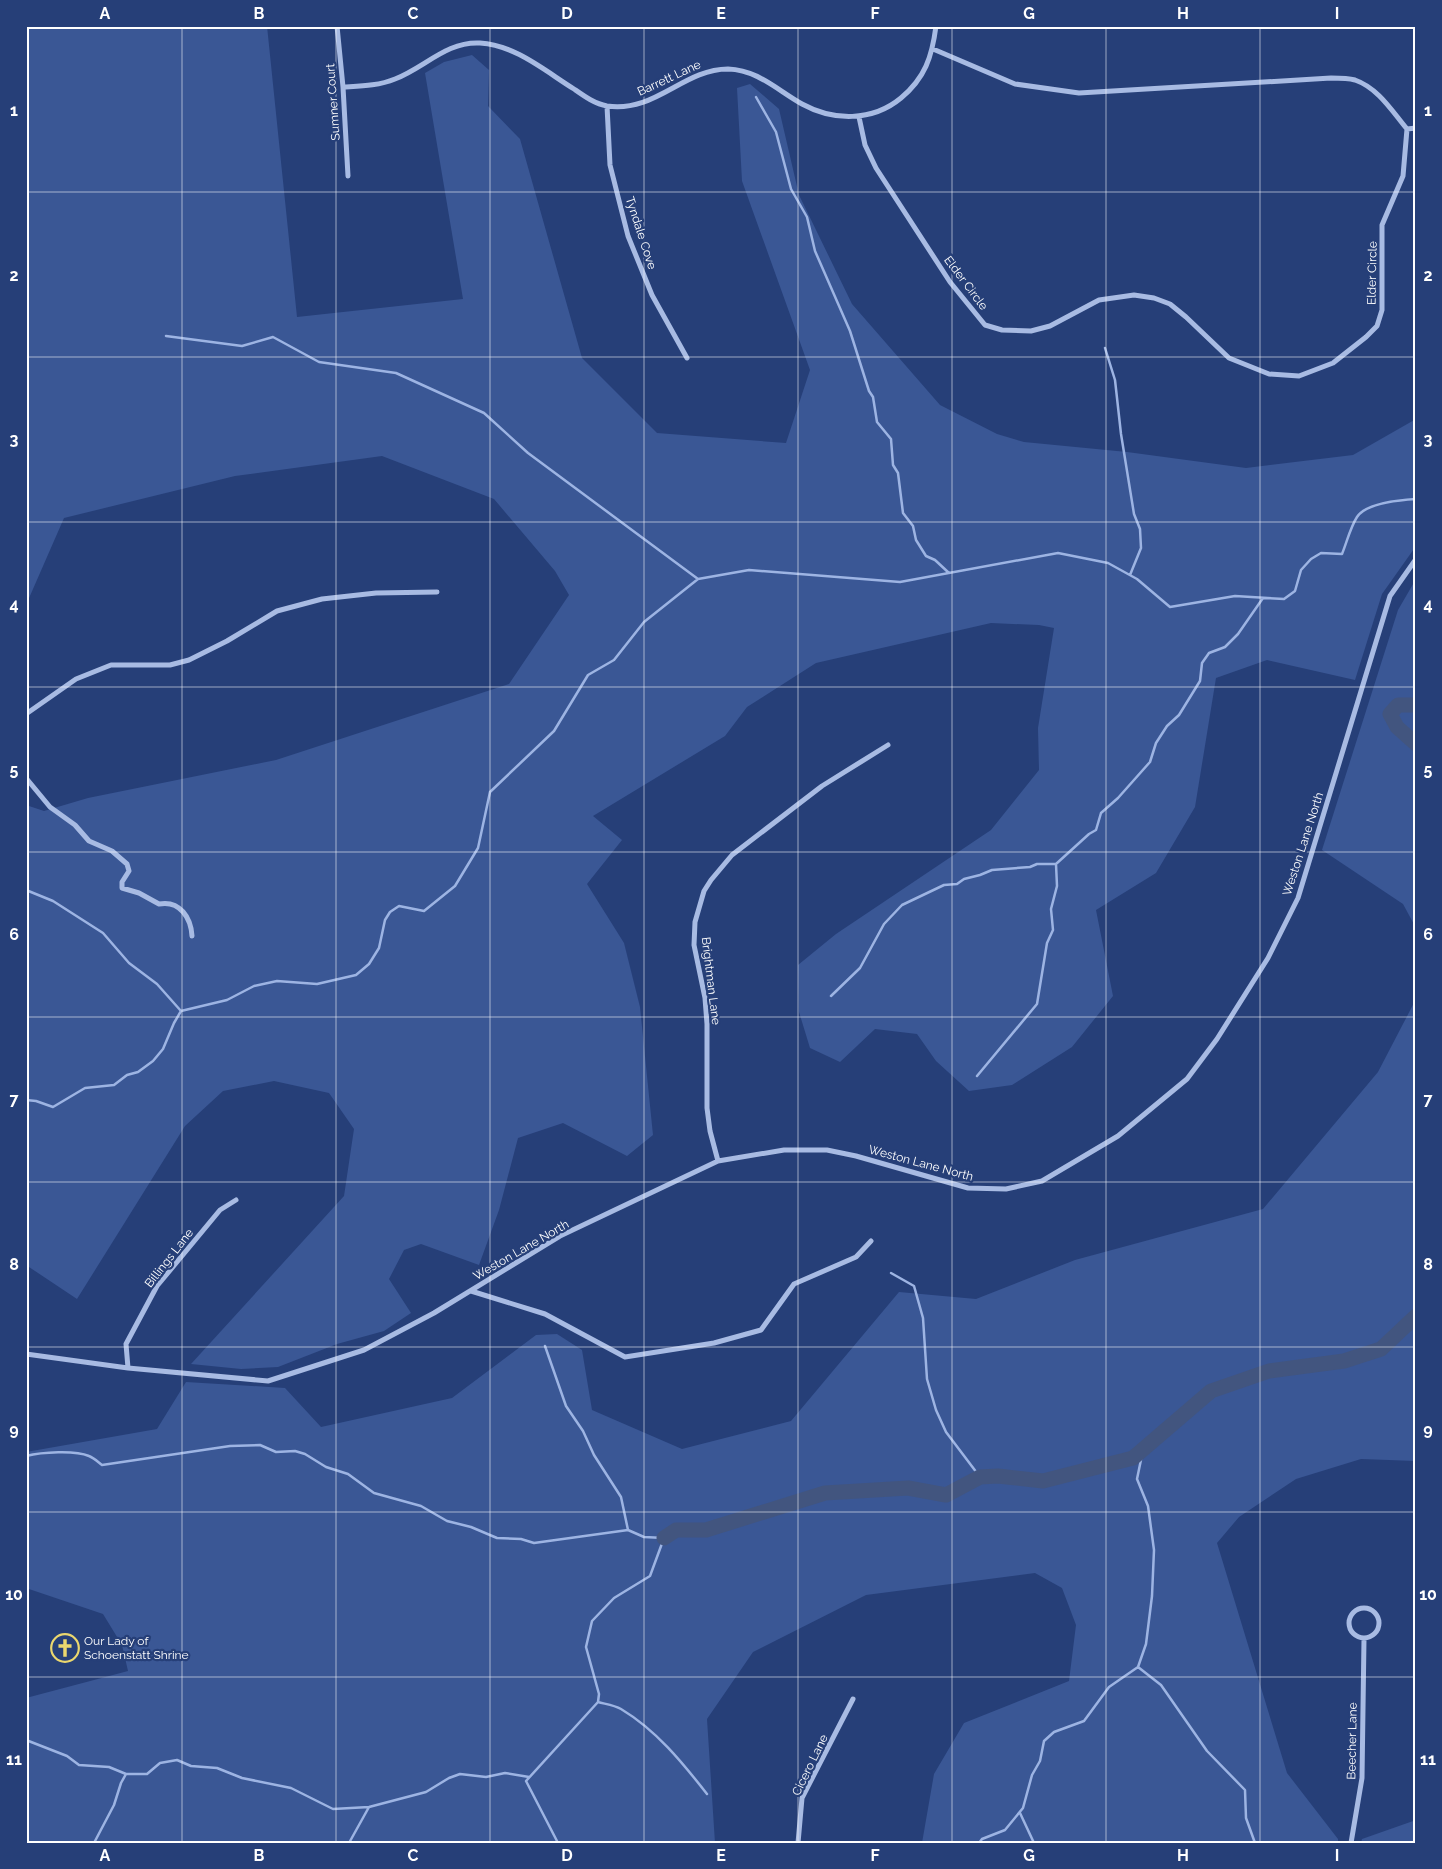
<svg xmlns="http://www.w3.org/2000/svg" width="1442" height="1869" font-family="Raleway,sans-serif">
	<rect width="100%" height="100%" fill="#263f78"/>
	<!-- green -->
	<path fill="#3a5795" d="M32,26H267L297,317L463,299L425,73L444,62L472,55L489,70L488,106L520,139L582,358L657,433L786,443L810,370L742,181L737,88L750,84L779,109L799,195L852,304L940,405L997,434L1024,442L1127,452L1246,468L1353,455L1416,419V546L1382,594L1355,680L1267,660L1216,678L1195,807L1156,873L1096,910L1113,996L1072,1047L1012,1085L969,1091L936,1061L917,1034L875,1029L840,1062L810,1048L799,1012L798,965L836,934L991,830L1039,770L1038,728L1054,628L1039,625L991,623L816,663L747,707L725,736L593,816L622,840L587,884L624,943L640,1007L653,1135L627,1156L563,1123L518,1138L499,1210L479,1265L421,1244L404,1250L389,1279L411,1313L384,1331L337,1344L278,1367L241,1369L191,1364L344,1196L354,1129L329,1093L274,1081L223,1091L185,1126L77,1299L26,1265V805L44,811L88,798L276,760L509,684L569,595L555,571L494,499L382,456L235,476L64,518L26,605V28Z
		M1416,579V928L1403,904L1322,850L1398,610Z
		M1416,999V1461L1361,1459L1296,1479L1239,1517L1217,1543L1287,1773L1338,1839V1843H922L934,1774L964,1723L1069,1681L1076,1625L1062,1588L1035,1573L866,1595L753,1652L707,1719L715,1843H26V1698L128,1671L122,1645L103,1614L26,1588V1452L157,1429L186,1382L285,1388L321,1427L452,1398L536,1335L557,1334L582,1350L592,1410L682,1449L791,1421L899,1292L976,1299L1075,1260L1263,1209L1378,1072Z
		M1416,1820V1843H1361L1362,1839Z"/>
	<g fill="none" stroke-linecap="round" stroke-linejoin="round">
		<!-- stream -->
		<path stroke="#9db4e3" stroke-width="2.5" d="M756,97L776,132L791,189L807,217L815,251L850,331L869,391L873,397L877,422L891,439L893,465L898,473L903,513L913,526L916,540L926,556L935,560L949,573
			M166,336L242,346L273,337L319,362L396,373L484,413L528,453L698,579L749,570L900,582L1058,553L1108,563L1137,579L1170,607L1235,596L1284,599L1295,591L1301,570L1311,559L1321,553L1342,554C1347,542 1350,528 1357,517C1366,503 1400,500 1416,499
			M1105,348L1115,380L1121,434L1134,514L1140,529L1141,548L1130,575
			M26,890L53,901L103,933L129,963L157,984L181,1011L227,1000L254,986L277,981L317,984L356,975L369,964L379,948L385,920L390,912L399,906L424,911L455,886L478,848L490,792L554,731L588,675L614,660L644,622L698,579
			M831,996L860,968L884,924L902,905L944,885L957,884L964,879L980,875L992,870L1030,867L1037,864H1056
			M977,1076L1037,1004L1047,943L1053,930L1051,909L1057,886L1056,864L1089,834L1096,830L1101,813L1118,798L1150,762L1156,743L1167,726L1179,715L1200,681L1202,663L1209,653L1225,647L1238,634L1263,598
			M26,1100L36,1101L53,1107L85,1088L114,1085L127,1075L138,1072L153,1061L163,1049L174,1023L181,1011
			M891,1273L914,1286L923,1318L927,1379L936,1410L946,1432L980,1477
			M545,1346L566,1406L583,1431L594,1455L621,1497L628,1530
			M26,1456C42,1452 75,1450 89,1456C94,1458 98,1462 102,1465L230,1446L260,1445L276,1452L295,1451L305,1454L326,1467L348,1474L374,1493L421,1506L447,1521L471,1527L497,1538L521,1539L534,1543L628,1530L644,1537L664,1538L650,1576L614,1598L592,1621L586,1647L599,1694L598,1702L526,1781L558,1843
			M1138,1667L1161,1685L1207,1751L1245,1790L1246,1818L1255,1843
			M598,1702C605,1704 614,1705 621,1709C656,1730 682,1762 707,1794
			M26,1740L67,1756L79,1765L109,1767L126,1774
			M1020,1813L1034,1843
			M94,1843L114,1805L121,1783L126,1774H147L160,1763L177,1760L191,1766L217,1768L242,1778L291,1788L333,1809L369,1807L426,1792L449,1778L460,1774L486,1777L505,1773L529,1777
			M349,1843L369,1807
			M979,1843L982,1839L1005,1830L1023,1808L1032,1775L1040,1761L1044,1741L1054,1732L1084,1721L1109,1687L1138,1667L1146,1644L1152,1596L1154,1550L1148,1506L1137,1479L1143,1450"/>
		<!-- river -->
		<path stroke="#42557f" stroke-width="15" d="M1416,705H1398L1390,714L1397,727L1416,744
			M664,1538L676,1530H706L825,1493L908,1488L946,1495L980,1477L998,1476L1043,1481L1133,1458L1211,1391L1269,1371L1344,1361L1381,1349L1416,1316"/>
		<!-- street -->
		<path stroke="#a8bbe3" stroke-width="5" d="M337,26L343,87L348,176
			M343,87C360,86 378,86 395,79C424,68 447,41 480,43C515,45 545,71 574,89C584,96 595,104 607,106C656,113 683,69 728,69C758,70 777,90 802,104C833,121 872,122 901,98C925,78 932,57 936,26
			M607,106L610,165L628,236L652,295L687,358
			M859,117L865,145L876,168L950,282L985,325L1002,330L1031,331L1050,326L1099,300L1134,295L1154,298L1170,304L1186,317L1229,358L1269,374L1299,376L1333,363L1366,337L1377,326L1382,310V225L1403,176L1407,129C1392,111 1378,88 1355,80C1348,78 1339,78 1331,78L1079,93L1015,84L933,49
			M1407,129L1416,128
			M26,714L76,679L111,665H170L189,660L227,641L277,611L322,599L376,593L437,592
			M26,778L50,807L75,825L89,841L112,851L127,864L129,871L122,882V888L139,893L159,904C180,900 191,918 192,936
			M718,1161L710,1131L707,1108V1024L705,998L694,945L695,922L704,891L711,880L732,855L822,786L888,745
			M471,1291L545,1314L625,1357L714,1343L761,1330L794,1284L856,1257L871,1241
			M26,1354L128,1368L268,1381L364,1350L434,1313L560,1236L718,1161L784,1150H827L856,1156L968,1188L1006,1189L1042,1181L1118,1136L1187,1079L1217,1039L1268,958L1298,898L1390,596L1416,559
			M128,1368L126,1344L157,1286L220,1210L236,1200
			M1349 1623a15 15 0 1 1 30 0a15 15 0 1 1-30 0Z
			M798,1843L802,1798L853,1699
			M1351,1843L1362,1778L1364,1639"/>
	</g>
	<!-- grid -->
	<path fill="none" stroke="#fff" stroke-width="1" stroke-opacity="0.55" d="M182,26V1843M336,26V1843M490,26V1843M644,26V1843M798,26V1843M952,26V1843M1106,26V1843M1260,26V1843M26,192H1416M26,357H1416M26,522H1416M26,687H1416M26,852H1416M26,1017H1416M26,1182H1416M26,1347H1416M26,1512H1416M26,1677H1416"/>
	<!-- icons -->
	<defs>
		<symbol id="church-ring" viewBox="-11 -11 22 22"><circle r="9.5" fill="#263f78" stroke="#ebd76e" stroke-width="1.5"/><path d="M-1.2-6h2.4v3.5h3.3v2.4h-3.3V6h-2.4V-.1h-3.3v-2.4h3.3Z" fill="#ebd76e"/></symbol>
	</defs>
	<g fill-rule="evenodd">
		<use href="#church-ring" x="49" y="1632" width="32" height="32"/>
	</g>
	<g text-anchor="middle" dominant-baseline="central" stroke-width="4.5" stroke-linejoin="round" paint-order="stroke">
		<!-- street labels -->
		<g font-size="12" fill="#fff" stroke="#263f78">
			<text transform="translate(669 78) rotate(-25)">Barrett Lane</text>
			<text transform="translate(333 102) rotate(-94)">Sumner Court</text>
			<text transform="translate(641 233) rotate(72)">Tyndale Cove</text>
			<text transform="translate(1372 273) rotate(-89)">Elder Circle</text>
			<text transform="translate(966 283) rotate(53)">Elder Circle</text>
			<text transform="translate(1303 844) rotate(-72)">Weston Lane North</text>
			<text transform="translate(711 981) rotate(83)">Brightman Lane</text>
			<text transform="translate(921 1163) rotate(15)">Weston Lane North</text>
			<text transform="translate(521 1250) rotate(-30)">Weston Lane North</text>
			<text transform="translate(169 1258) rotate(-52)">Billings Lane</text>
			<text transform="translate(1352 1741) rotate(-89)">Beecher Lane</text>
			<text transform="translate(810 1765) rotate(-64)">Cicero Lane</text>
		</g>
		<!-- poi labels -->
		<g font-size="12" fill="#fff" stroke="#263f78" text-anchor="start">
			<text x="84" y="1641">Our Lady of<tspan x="84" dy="14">Schoenstatt Shrine</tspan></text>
		</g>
	</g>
	<!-- border -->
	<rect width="1442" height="1869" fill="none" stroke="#263f78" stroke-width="55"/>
	<rect x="28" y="28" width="1386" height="1814" fill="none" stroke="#fff" stroke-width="2"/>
	<g font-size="16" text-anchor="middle" font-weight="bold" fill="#fff">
		<text x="105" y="19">A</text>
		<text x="259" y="19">B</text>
		<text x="413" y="19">C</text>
		<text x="567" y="19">D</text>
		<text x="721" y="19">E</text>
		<text x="875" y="19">F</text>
		<text x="1029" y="19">G</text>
		<text x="1183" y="19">H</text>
		<text x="1337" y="19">I</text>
		<text x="14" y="116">1</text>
		<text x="1428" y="116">1</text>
		<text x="14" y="281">2</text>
		<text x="1428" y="281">2</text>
		<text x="14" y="445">3</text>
		<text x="1428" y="445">3</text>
		<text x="14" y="610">4</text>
		<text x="1428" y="610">4</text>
		<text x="14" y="775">5</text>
		<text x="1428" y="775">5</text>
		<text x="14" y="940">6</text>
		<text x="1428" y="940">6</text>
		<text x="14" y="1105">7</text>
		<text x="1428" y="1105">7</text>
		<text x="14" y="1270">8</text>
		<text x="1428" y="1270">8</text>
		<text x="14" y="1435">9</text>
		<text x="1428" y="1435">9</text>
		<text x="14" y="1600">10</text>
		<text x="1428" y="1600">10</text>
		<text x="14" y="1765">11</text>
		<text x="1428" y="1765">11</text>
		<text x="105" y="1861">A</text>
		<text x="259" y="1861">B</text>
		<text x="413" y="1861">C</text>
		<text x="567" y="1861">D</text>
		<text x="721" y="1861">E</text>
		<text x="875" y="1861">F</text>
		<text x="1029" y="1861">G</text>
		<text x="1183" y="1861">H</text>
		<text x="1337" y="1861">I</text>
	</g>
</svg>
